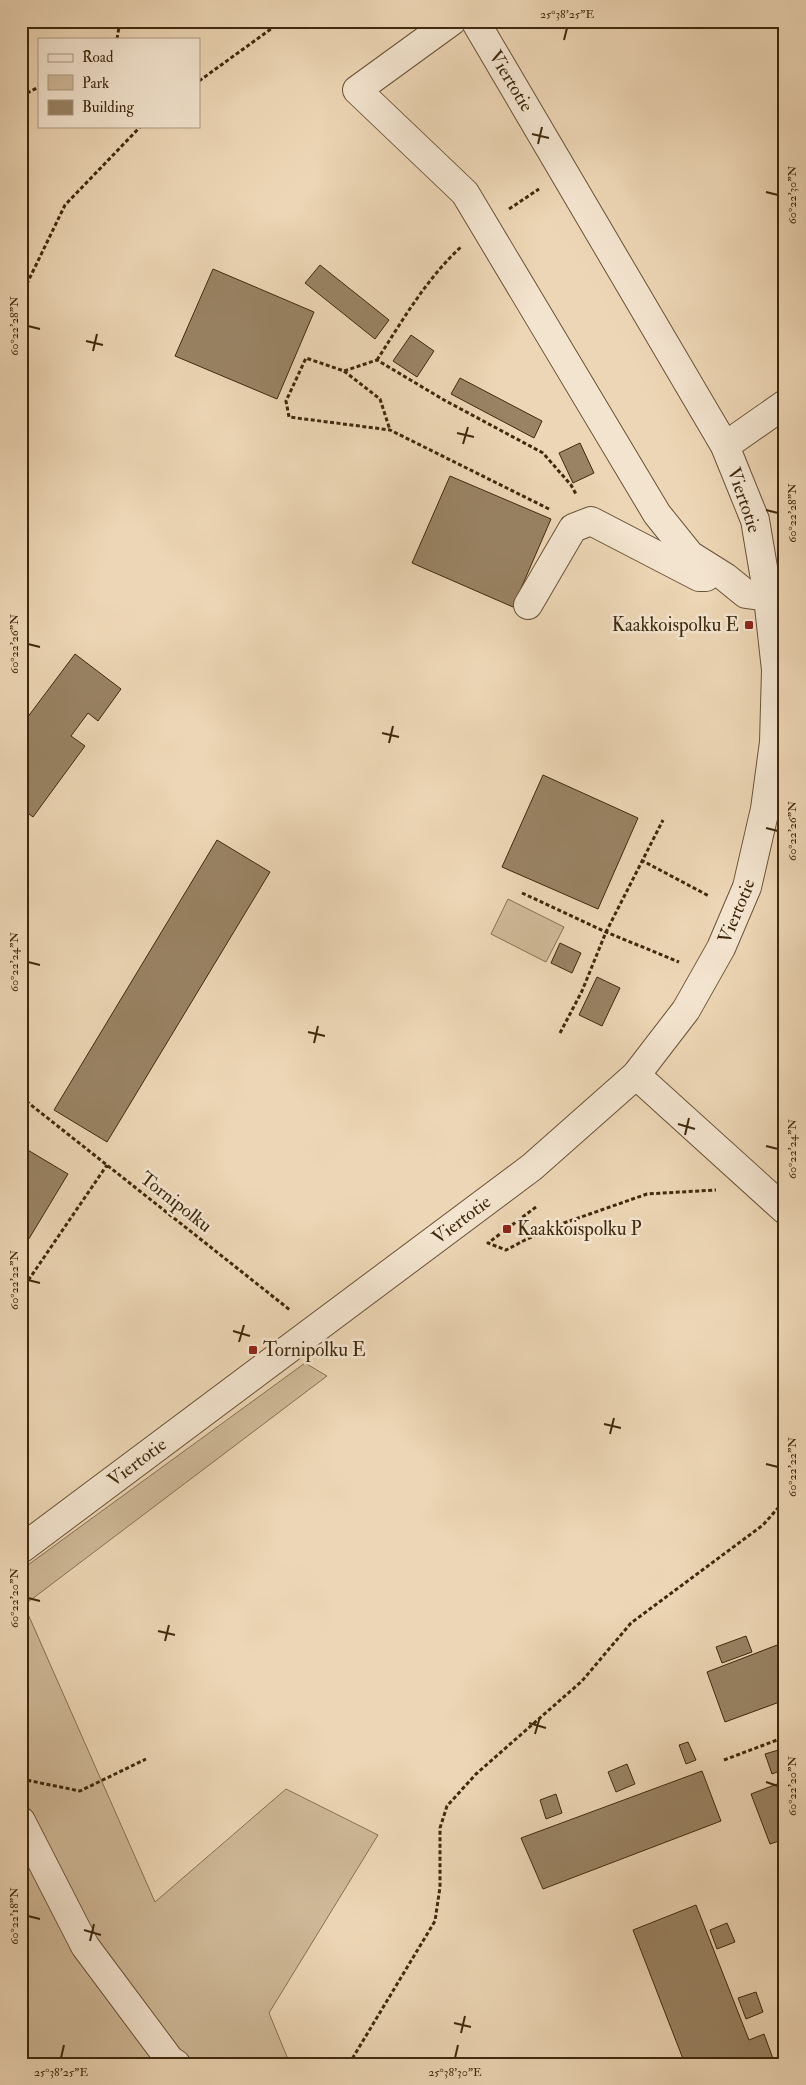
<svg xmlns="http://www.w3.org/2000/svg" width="806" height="2085" font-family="'IM FELL Double Pica',serif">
	<rect width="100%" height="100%" fill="#edd6b5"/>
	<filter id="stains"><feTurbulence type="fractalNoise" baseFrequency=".004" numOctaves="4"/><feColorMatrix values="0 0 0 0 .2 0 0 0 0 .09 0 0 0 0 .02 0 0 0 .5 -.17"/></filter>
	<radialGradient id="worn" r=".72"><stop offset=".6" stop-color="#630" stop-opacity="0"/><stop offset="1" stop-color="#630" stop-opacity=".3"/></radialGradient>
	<!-- green -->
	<path fill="#cfb998" stroke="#877152" d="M508,899L564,927L546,962L491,934Z
		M305,1363L327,1376L24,1605L155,1902L286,1789L378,1835L269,2013L290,2064H21V1570Z"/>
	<!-- building -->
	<path fill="#998364" stroke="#3f290d" d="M320,265L389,320L375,339L305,283Z
		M213,269L314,312L277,399L175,356Z
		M411,335L434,351L417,377L393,361Z
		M460,378L542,421L534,438L451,394Z
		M580,443L594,473L573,483L559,453Z
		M450,476L551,519L513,607L412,563Z
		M75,654L121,689L98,721L88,713L71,736L85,746L33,817L21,808V726Z
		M543,775L638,818L598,909L502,867Z
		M217,840L270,872L107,1142L54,1110Z
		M560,943L581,953L572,973L551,963Z
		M597,977L620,988L602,1026L579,1015Z
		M21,1146L68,1174L21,1252Z
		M746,1636L752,1652L722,1663L716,1647Z
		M785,1642V1700L725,1722L707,1672Z
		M688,1742L696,1760L686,1764L679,1745Z
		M785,1748V1769L772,1774L765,1754Z
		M627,1764L635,1784L616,1792L608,1772Z
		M702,1771L721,1821L543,1889L521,1838Z
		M785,1781V1839L770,1844L751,1794Z
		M556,1794L562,1813L546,1819L540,1800Z
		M696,1905L749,2040L764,2034L775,2064H685L633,1930Z
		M727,1923L735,1942L717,1949L710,1930Z
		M756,1992L763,2012L746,2019L738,1998Z"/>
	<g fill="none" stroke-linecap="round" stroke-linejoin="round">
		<defs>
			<g id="minor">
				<path d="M452,21L357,90L465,193L657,514L690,555L725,577L746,594L768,597"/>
				<path d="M725,446L785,404"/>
				<path d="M528,605L573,528L591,521L699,577H706"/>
				<path d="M636,1075L785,1210"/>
				<path id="s1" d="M21,1549L532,1167L636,1075L686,1010L721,948L747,887L765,809L774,742L776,670L768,597L755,520L725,446L475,21"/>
				<path d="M21,1821L85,1946L170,2060L176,2064"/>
			</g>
		</defs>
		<!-- minor casing -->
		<use href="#minor" stroke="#6a5437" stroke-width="30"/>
		<!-- path -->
		<path stroke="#3f290d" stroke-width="3" stroke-dasharray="4 2.5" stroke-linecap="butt" d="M117,39L120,21
			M199,81L282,21
			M21,96L39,87
			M509,209L539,189
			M21,296L65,205L141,126
			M377,360C402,321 427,278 461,247
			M344,371L380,399L390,430
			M549,509L390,430L289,417L286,401L306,358L344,371L377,360L444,400L543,453L571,485L576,494
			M641,860L709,896
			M522,893L606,932L679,962
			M560,1033L582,991L606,932L663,820
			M21,1097L290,1310
			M536,1207L488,1243L506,1250L525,1240L564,1223L647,1194L716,1190
			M21,1291L107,1165
			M724,1760L785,1737
			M21,1779L80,1791L146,1759
			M349,2064L435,1921L440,1887V1828L447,1806L476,1774L582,1681L631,1623L763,1525L785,1500"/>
		<!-- minor -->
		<use href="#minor" stroke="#f3e4cf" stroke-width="28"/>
	</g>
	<!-- ticks -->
	<path fill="none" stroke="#3f290d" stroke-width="2" d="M564,40L567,28M532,134L549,138M538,144L542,127M766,192L778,195M28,326L40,329M86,341L103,345M93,351L97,334M457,433L474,437M463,444L468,427M766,510L778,513M28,644L40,647M382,733L399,737M389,743L393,726M766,828L778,831M28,962L40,965M308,1032L325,1036M314,1043L318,1026M678,1124L695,1129M685,1135L689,1118M766,1146L778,1149M28,1280L40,1283M233,1331L250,1336M239,1342L244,1325M604,1424L621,1428M610,1434L614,1418M766,1464L778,1467M28,1598L40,1601M158,1631L175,1635M165,1641L169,1625M529,1723L546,1728M535,1734L540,1717M766,1782L778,1786M28,1916L40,1919M84,1930L101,1935M90,1941L94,1924M454,2023L471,2027M461,2033L465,2016M61,2058L64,2045M455,2058L458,2045"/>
	<!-- markers -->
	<g fill="#8f2418" stroke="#f3e4cf" stroke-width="2">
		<rect x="744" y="620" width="10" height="10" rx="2.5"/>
		<rect x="502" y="1224" width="10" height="10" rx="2.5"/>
		<rect x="248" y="1345" width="10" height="10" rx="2.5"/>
	</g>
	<g text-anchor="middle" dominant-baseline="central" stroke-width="5" stroke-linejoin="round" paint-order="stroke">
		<!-- street labels -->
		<g font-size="19" fill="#3f290d" stroke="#f3e4cf">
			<text transform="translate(511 81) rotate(59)">Viertotie</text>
			<text transform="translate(744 500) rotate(71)">Viertotie</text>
			<text stroke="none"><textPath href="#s1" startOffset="970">Viertotie</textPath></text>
			<text transform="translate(176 1202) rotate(38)">Tornipolku</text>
			<text stroke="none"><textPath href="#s1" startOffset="550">Viertotie</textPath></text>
			<text stroke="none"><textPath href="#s1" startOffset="145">Viertotie</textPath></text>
		</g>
		<!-- poi labels -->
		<g font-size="19" fill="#3f290d" stroke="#f3e4cf" text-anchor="start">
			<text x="739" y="625" text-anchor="end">Kaakkoispolku E</text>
			<text x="517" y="1229">Kaakkoispolku P</text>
			<text x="263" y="1350">Tornipolku E</text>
		</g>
	</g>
	<!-- margin -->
	<rect width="806" height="2085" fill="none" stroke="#edd6b5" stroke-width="55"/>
	<!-- legend -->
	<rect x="38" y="38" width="162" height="90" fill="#f3e4cf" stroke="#ab9981"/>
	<rect x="48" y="54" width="25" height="8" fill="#f3e4cf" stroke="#ab9981"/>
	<text x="82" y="62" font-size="15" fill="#3f290d">Road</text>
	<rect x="48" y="75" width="25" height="15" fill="#cfb998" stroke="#ab9981"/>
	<text x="82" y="88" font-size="15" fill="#3f290d">Park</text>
	<rect x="48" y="100" width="25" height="15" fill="#998364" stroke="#ab9981"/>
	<text x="82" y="112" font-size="15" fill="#3f290d">Building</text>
	<rect x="28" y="28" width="750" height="2030" fill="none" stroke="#3f290d" stroke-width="2"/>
	<g font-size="12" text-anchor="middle" fill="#3f290d">
		<text x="567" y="18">25°38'25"E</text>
		<text transform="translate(792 195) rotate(-90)" y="4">60°22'30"N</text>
		<text transform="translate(14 326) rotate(-90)" y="4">60°22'28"N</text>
		<text transform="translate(792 513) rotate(-90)" y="4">60°22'28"N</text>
		<text transform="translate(14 644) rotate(-90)" y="4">60°22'26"N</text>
		<text transform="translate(792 831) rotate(-90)" y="4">60°22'26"N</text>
		<text transform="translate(14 962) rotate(-90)" y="4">60°22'24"N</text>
		<text transform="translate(792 1149) rotate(-90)" y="4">60°22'24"N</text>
		<text transform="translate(14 1280) rotate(-90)" y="4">60°22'22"N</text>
		<text transform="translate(792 1467) rotate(-90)" y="4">60°22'22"N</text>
		<text transform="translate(14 1598) rotate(-90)" y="4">60°22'20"N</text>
		<text transform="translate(792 1786) rotate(-90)" y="4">60°22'20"N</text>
		<text transform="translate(14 1916) rotate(-90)" y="4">60°22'18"N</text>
		<text x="61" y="2076">25°38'25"E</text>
		<text x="455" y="2076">25°38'30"E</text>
	</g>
	<rect width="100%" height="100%" filter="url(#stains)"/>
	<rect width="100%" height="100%" fill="url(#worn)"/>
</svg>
